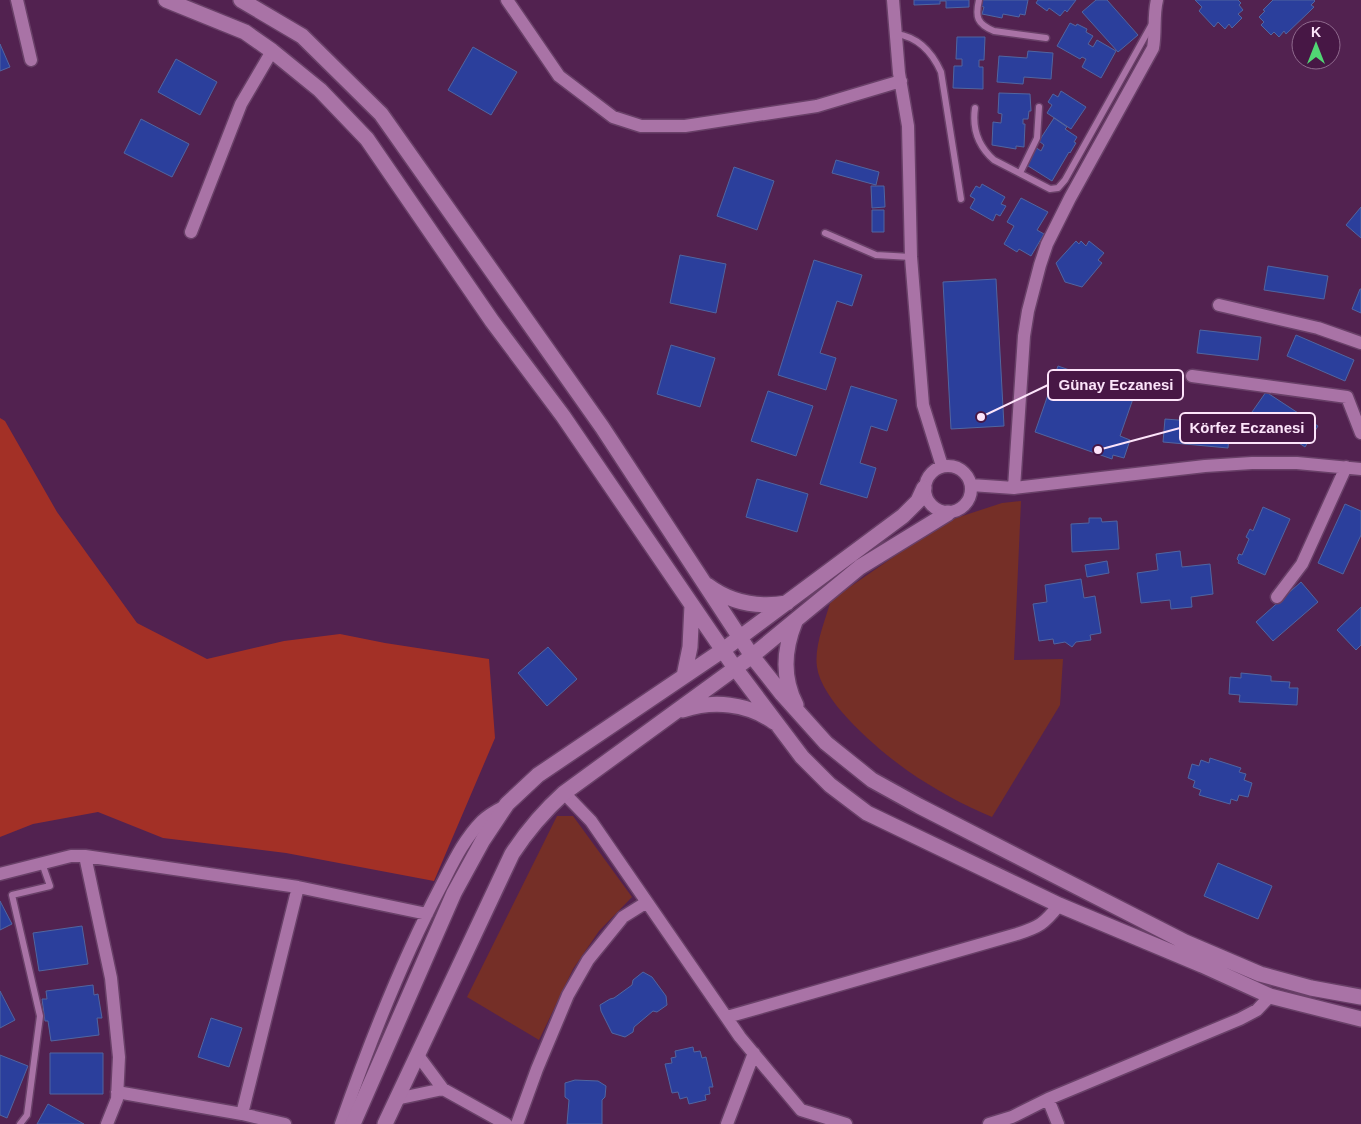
<svg xmlns="http://www.w3.org/2000/svg" width="1361" height="1124" font-family="Helvetica,sans-serif">
	<rect width="100%" height="100%" fill="#522250"/>
	<!-- green -->
	<path fill="#752f27" d="M1021,501L1014,660L1063,659L1060,705L992,817C963,805 934,789 908,771C880,751 822,703 817,667C814,646 825,621 831,600L944,522L1002,503Z
		M557,816H573L632,897L599,931L573,969L539,1040L467,997Z"/>
	<!-- forest -->
	<path fill="#a33026" d="M0,418L5,421L57,512L137,623L207,659L284,641L340,634L385,643L489,659L495,738L434,881L286,853L163,838L98,812L33,824L0,837Z"/>
	<!-- building -->
	<path fill="#2b3f9c" stroke="#5165a0" d="M914,0H969V7L946,8V1H940V4L914,5Z
		M982,0H1028L1025,15L1020,14L1019,17L1003,14L1002,18L982,14L984,7L980,6Z
		M1038,0H1076L1067,12L1065,10L1060,16L1049,8L1047,11L1036,3Z
		M1096,0H1107L1138,35L1118,52L1082,12Z
		M1195,0H1238L1241,3L1239,5L1243,10L1238,14L1242,18L1232,28L1229,24L1225,29L1218,22L1214,27L1199,11L1202,7Z
		M1273,0H1314L1315,1L1311,5L1314,7L1310,11L1286,34L1284,31L1279,37L1274,32L1271,35L1261,25L1264,22L1259,17L1265,11L1263,10Z
		M1070,23L1076,26L1077,24L1087,29L1086,32L1093,36L1088,44L1093,47L1097,40L1116,51L1101,78L1082,67L1086,59L1082,57L1080,59L1057,46Z
		M957,37H985L984,60H979V67H983V89L953,88L954,66H962V59H956Z
		M0,44L10,67L0,71Z
		M473,47L517,72L491,115L448,90Z
		M1028,51L1053,53L1051,79L1024,77L1023,84L997,82L999,56L1027,58Z
		M176,59L217,82L200,115L158,92Z
		M1061,91L1086,107L1071,129L1047,113L1052,105L1048,102L1053,94L1058,97Z
		M999,93L1030,94L1031,111H1029L1028,119H1023V124H1025L1024,147L1016,146V149L992,145L993,122L1001,123L1002,114L998,113Z
		M1054,118L1067,127L1065,129L1077,137L1074,142L1076,143L1070,153L1069,152L1052,181L1025,164L1035,147L1041,151L1044,145L1039,141Z
		M141,119L189,144L172,177L124,153Z
		M836,160L879,172L876,185L832,173Z
		M734,167L774,181L757,230L717,216Z
		M982,184L1005,197L1001,204L1006,206L1000,216L996,214L993,221L970,208L975,199L970,196L976,186L980,188Z
		M871,186H884L885,207L872,208Z
		M1021,198L1048,212L1037,230L1044,234L1031,256L1019,249L1017,252L1004,244L1014,226L1007,222Z
		M1361,207V238L1346,225Z
		M872,210H884V232H872Z
		M1076,241L1079,244L1081,241L1086,246L1089,241L1104,253L1098,260L1102,263L1082,287L1065,282L1056,263Z
		M680,255L726,264L716,313L670,303Z
		M814,260L862,275L852,306L837,301L820,353L836,358L826,390L778,375Z
		M1268,266L1328,276L1324,299L1264,290Z
		M996,279L1004,426L951,429L943,282Z
		M1360,289H1361V313L1352,309Z
		M1200,330L1261,337L1258,360L1197,353Z
		M1296,335L1354,360L1345,381L1287,356Z
		M671,345L715,358L700,407L657,394Z
		M1058,366L1135,393L1120,436L1130,440L1124,458L1113,455L1112,459L1035,432Z
		M851,386L897,400L887,431L871,426L860,463L876,468L867,498L820,484Z
		M768,391L813,406L796,456L751,441Z
		M1266,392L1318,426L1305,447L1252,412Z
		M1165,419L1230,424L1228,448L1163,442Z
		M757,479L808,494L797,532L746,517Z
		M1345,504L1361,511V535L1343,574L1318,563Z
		M1263,507L1290,519L1265,575L1238,563L1239,561L1237,559L1239,554L1242,555L1249,539L1246,537L1250,529L1253,531Z
		M1089,518H1101L1102,522L1117,521L1119,549L1072,552L1071,524L1089,523Z
		M1180,551L1182,567L1210,564L1213,594L1191,597L1192,607L1171,609L1170,600L1141,603L1137,573L1158,570L1156,554Z
		M1107,561L1109,573L1087,577L1085,565Z
		M1081,579L1084,598L1095,596L1101,633L1090,635L1091,640L1076,642L1072,647L1065,642L1054,644L1053,639L1039,641L1033,604L1047,602L1045,585Z
		M1301,582L1318,602L1273,641L1256,622Z
		M1361,607V645L1356,650L1337,630Z
		M548,647L577,679L547,706L518,673Z
		M1241,673L1271,676V681L1290,682L1289,688H1298L1297,705L1239,702L1240,695L1229,694L1230,677L1241,678Z
		M1210,758L1241,768L1239,772L1246,774L1244,780L1252,783L1248,797L1239,795L1237,801L1231,799L1230,804L1199,795L1201,790L1193,787L1195,781L1188,778L1192,764L1199,766L1201,760L1209,763Z
		M1218,863L1272,886L1258,919L1204,896Z
		M0,901L12,924L0,930Z
		M82,926L88,964L39,971L33,933Z
		M643,972L652,977L666,996L667,1005L657,1012L653,1011L634,1027L633,1032L625,1037L612,1033L601,1011L600,1005L610,999L614,998L632,985L633,980Z
		M93,985L94,995L98,994L102,1018H97L99,1035L51,1041L48,1021H45L42,999H47L46,991Z
		M0,991L15,1020L0,1028Z
		M211,1018L242,1028L229,1067L198,1057Z
		M693,1047L694,1052L700,1051L702,1058L706,1057L713,1087H709L710,1094L705,1095L706,1100L689,1104L687,1097L680,1099L678,1092L672,1093L665,1064L672,1063L671,1058L676,1057L675,1051Z
		M50,1053H103V1094H50Z
		M0,1055L28,1066L7,1118L0,1115Z
		M575,1080L598,1081L606,1086L605,1097L602,1100V1124H567L569,1100L565,1097V1083Z
		M48,1104L84,1124H37Z"/>
	<g fill="none" stroke-linecap="round" stroke-linejoin="round">
		<defs>
			<path id="service" d="M979,0C975,17 977,24 994,31L1046,38
				M896,34C919,37 932,52 941,72L961,199
				M975,108C972,129 978,146 994,160L1050,189L1058,188L1065,180L1152,24
				M1020,173L1037,138L1039,107
				M825,233L876,255L911,257
				M20,1124L27,1115L40,1016L12,895L50,886L42,863"/>
			<path id="minor" d="M17,0L31,60
				M507,0L559,76L613,117L641,126H685L817,106L901,81
				M893,0L899,73L908,126L911,257L923,405L942,466
				M191,232L241,104L272,51
				M1219,305L1318,328L1361,343
				M1192,376L1347,397L1361,433
				M925 489a23 23 0 1 1 46 0a23 23 0 1 1-46 0Z
				M971,485L1014,488L1205,466L1252,463H1297L1361,469
				M1014,488L1024,336L1028,311L1040,265L1047,244L1070,198L1153,48C1156,32 1153,16 1157,0
				M1277,597L1302,564L1346,467
				M564,793L591,821L740,1037L770,1073L801,1110L846,1124
				M85,856L111,978L119,1057L117,1099L107,1124
				M0,874L71,856H85L298,887L427,914
				M727,1017L1017,934C1039,927 1044,924 1059,905
				M417,1054L443,1089L506,1124
				M117,1092L242,1114L285,1124
				M396,1099L443,1089
				M1048,1099L1058,1124
				M242,1114L298,887
				M341,1124C369,1044 400,964 440,888C452,865 463,840 482,821C488,815 497,810 505,806
				M517,1124L537,1069L568,995L588,960L623,917L647,902
				M727,1124L754,1053
				M989,1124L1012,1117L1048,1099L1240,1019L1257,1010L1270,996"/>
			<path id="tertiary" d="M166,0L245,32L272,51L320,90L367,139L492,321L563,416L735,668L802,757L830,785L867,813L1059,905L1202,965L1270,996L1361,1019
				M241,0L302,36L381,114L602,427L752,656L782,694L826,743L872,780L919,806L1185,942L1260,974L1311,988L1361,997
				M707,585C731,603 758,608 787,603
				M795,622C784,649 782,678 796,705
				M684,676L690,647L692,605
				M683,710C713,700 747,703 774,722
				M353,1124L454,893L483,840L507,804L538,775L723,650L903,516L918,501L924,488
				M385,1124L512,854C527,831 543,812 564,793L752,656L860,567L948,513"/>
		</defs>
		<!-- service casing -->
		<use href="#service" stroke="#694068" stroke-width="9"/>
		<!-- minor casing -->
		<use href="#minor" stroke="#694068" stroke-width="15"/>
		<!-- tertiary casing -->
		<use href="#tertiary" stroke="#694068" stroke-width="18"/>
		<!-- service -->
		<use href="#service" stroke="#a973a6" stroke-width="6"/>
		<!-- minor -->
		<use href="#minor" stroke="#a973a6" stroke-width="12"/>
		<!-- tertiary -->
		<use href="#tertiary" stroke="#a973a6" stroke-width="15"/>
	</g>
	<!-- callouts -->
	<path fill="none" stroke="#fce4fa" stroke-width="2" d="M981 417L1048 385M1098 450L1180 428"/>
	<g fill="#fce4fa" stroke="#471745" stroke-width="2">
		<circle cx="981" cy="417" r="5"/>
		<circle cx="1098" cy="450" r="5"/>
	</g>
	<g fill="#471745" stroke="#fce4fa" stroke-width="2">
		<rect x="1048" y="370" width="135" height="30" rx="5"/>
		<rect x="1180" y="413" width="135" height="30" rx="5"/>
	</g>
	<g font-size="15" text-anchor="middle" font-weight="bold" fill="#fce4fa">
		<text x="1116" y="390">Günay Eczanesi</text>
		<text x="1247" y="433">Körfez Eczanesi</text>
	</g>
	<!-- north arrow -->
	<g transform="translate(1316 45)"><circle r="24" fill="#471745" stroke="#8f698d"/>
	<path d="M0-4L9 19L0 12L-9 19Z" fill="#51d674"/>
	<text y="-8" font-size="14" font-weight="bold" text-anchor="middle" fill="#fce4fa">K</text>
	</g>
</svg>
